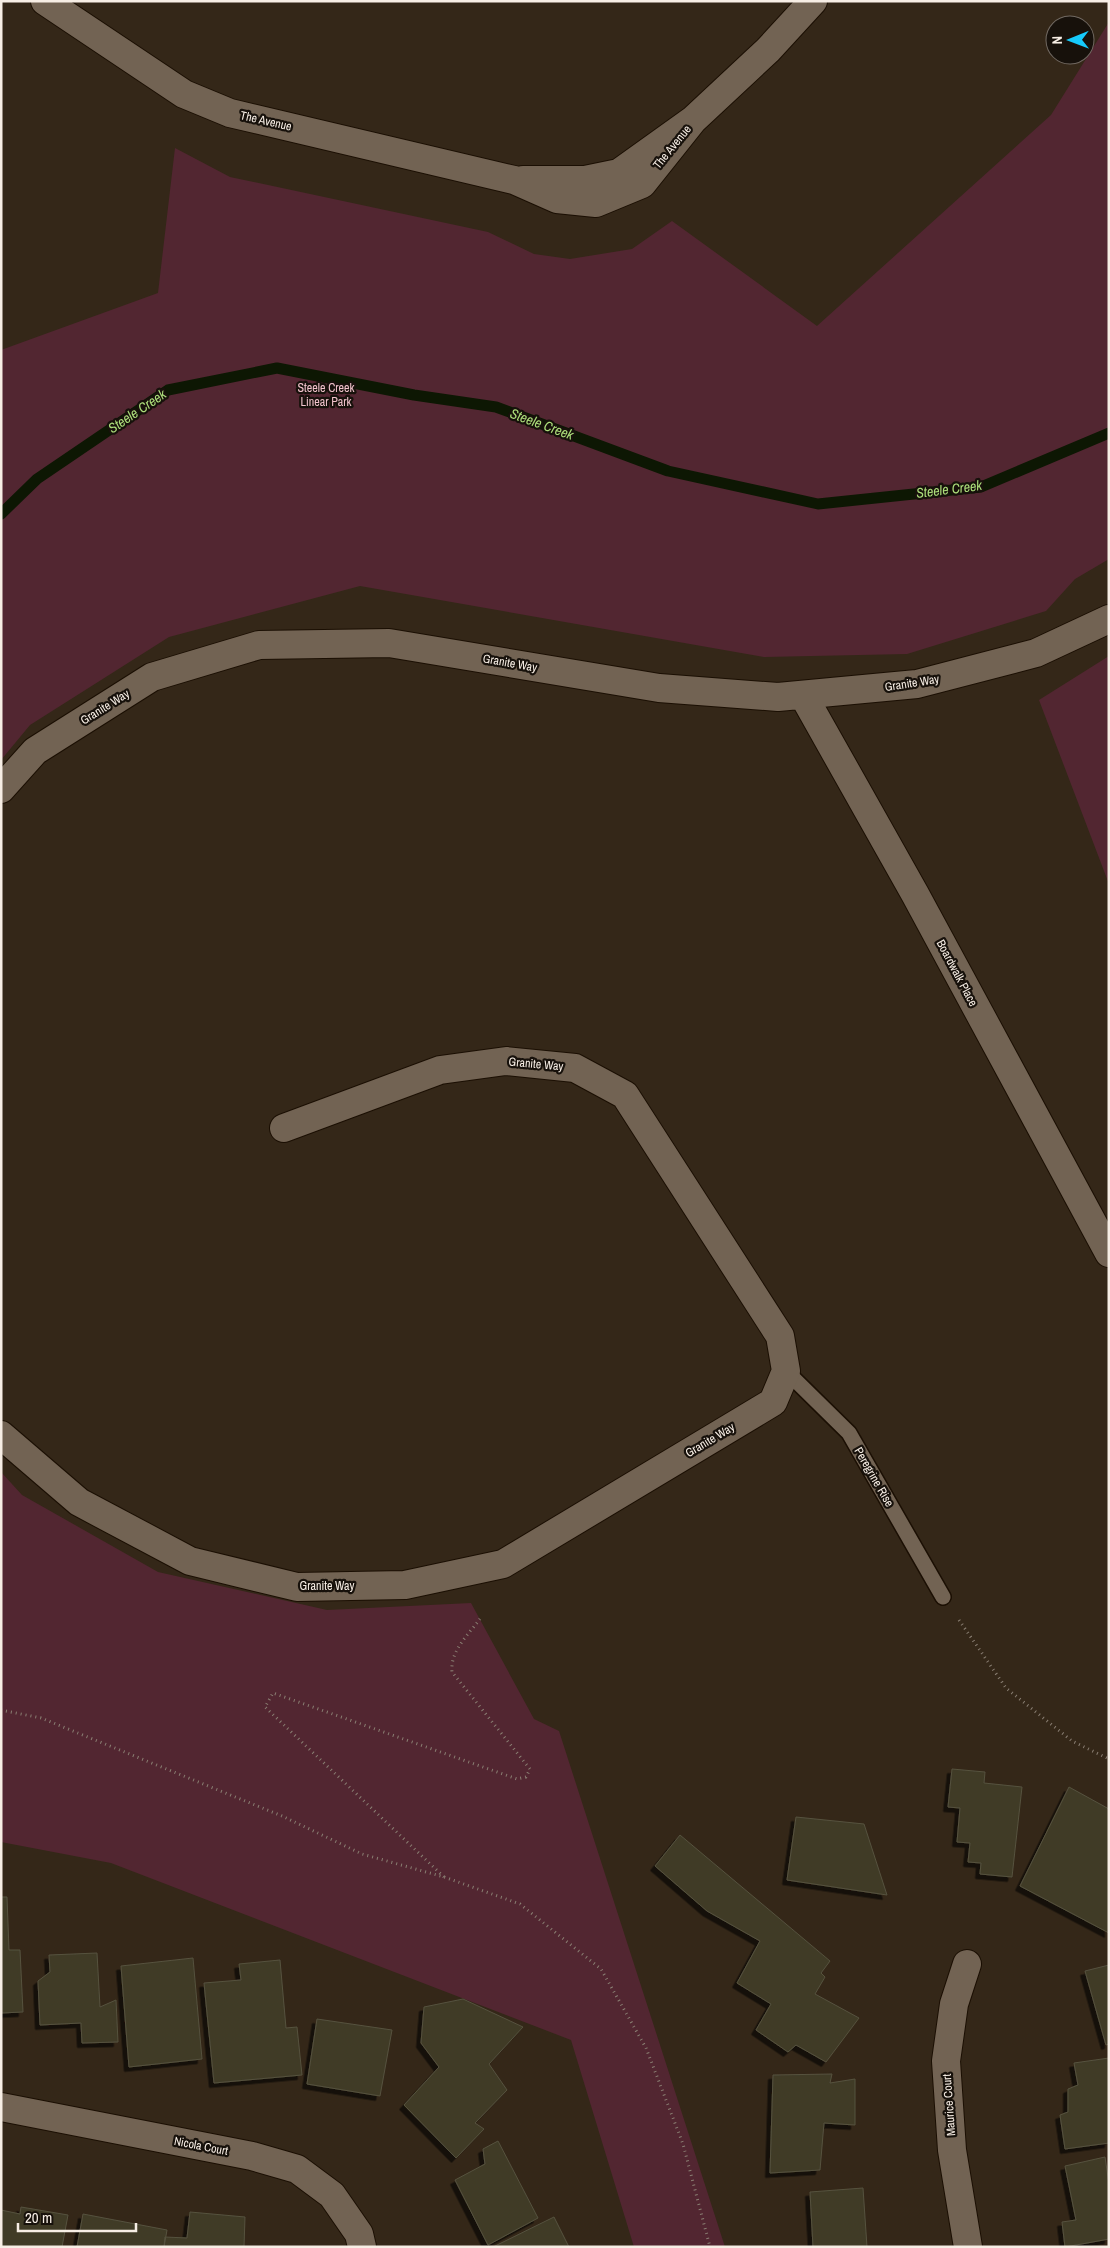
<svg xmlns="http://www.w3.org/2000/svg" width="1110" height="2248" font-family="'Archivo Narrow',sans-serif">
	<defs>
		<filter id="shadow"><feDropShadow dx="-4.5" dy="4.5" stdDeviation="0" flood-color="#0009"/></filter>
	</defs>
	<rect width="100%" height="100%" fill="#342718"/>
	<!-- green -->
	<path fill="#522631" d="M1109,22V559L1075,579L1046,611L907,654L764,657L360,586L169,637L30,725L1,760V350L158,293L175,148L230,177L488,232L534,254L570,259L632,249L672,221L817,326L1051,115Z
		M1109,656V884L1039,700Z
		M1,1472L22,1495L158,1572L327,1610L471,1603L534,1719L559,1731L725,2247H634L571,2040L111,1863L1,1842Z"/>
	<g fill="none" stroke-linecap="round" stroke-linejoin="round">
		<!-- stream -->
		<path stroke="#0d1703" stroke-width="11" d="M1,514L37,479L168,390L277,368L414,395L496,407L668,471L818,504L981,487L1109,433"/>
	</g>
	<!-- building -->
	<path fill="#3f3b28" stroke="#56523e" filter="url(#shadow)" d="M952,1769L985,1772L984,1783L1022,1787L1012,1877L980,1874L981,1863L968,1862L970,1843L957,1842L960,1808L948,1807Z
		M1069,1787L1109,1809V1933L1020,1886Z
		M796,1817L864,1824L887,1895L787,1880Z
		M680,1835L830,1961L821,1973L825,1977L815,1994L859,2018L826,2062L796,2045L788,2052L756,2030L771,2004L737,1983L760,1941L707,1911L655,1866Z
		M1,1897H7L9,1950H20L23,2012L1,2013Z
		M97,1953L100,2007L116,2000L118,2042L82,2043L81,2023L40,2025L38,1981L50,1972L49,1955Z
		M193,1958L202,2059L129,2067L121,1966Z
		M280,1960L286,2028L297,2027L302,2075L214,2083L204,1983L241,1980L239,1964Z
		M1109,1965V2044L1106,2045L1085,1971Z
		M463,1999L523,2027L489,2064L507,2090L475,2123L484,2129L456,2158L404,2105L439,2067L421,2043L424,2007Z
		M317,2019L392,2030L380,2096L307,2084Z
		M1109,2058V2143L1065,2149L1060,2115L1068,2112V2089L1078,2085L1074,2063Z
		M832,2074L830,2083L855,2079V2125L824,2123L820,2170L770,2173L773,2075Z
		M498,2141L538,2218L488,2245L455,2180L485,2164L483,2149Z
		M1105,2157L1109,2184V2239L1065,2247L1062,2222L1076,2220L1065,2166Z
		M863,2188L867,2247H813L810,2192Z
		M21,2207L68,2215L62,2247H1V2210L20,2214Z
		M190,2212L245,2217L244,2247H164L165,2237L187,2238Z
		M83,2214L167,2230L164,2247H77Z
		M554,2217L569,2247H493Z"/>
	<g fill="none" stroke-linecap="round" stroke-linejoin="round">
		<defs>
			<path id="service" d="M786,1371L849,1433L943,1597"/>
			<path id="minor" d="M45,1L184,94L230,113L514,180L557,199L596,203L642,184L693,120
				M523,180H585L619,173L693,120L768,50L813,1
				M803,695L915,894L1109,1253
				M1,789L35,751L152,677L259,645L389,643L659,688L778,697L917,684L1036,653L1109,619
				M1,1435L79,1502L190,1561L297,1587L405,1585L503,1564L773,1402L786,1371L780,1336L625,1095L575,1068L506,1061L440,1070L284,1128
				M967,1964L954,2004L946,2061L952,2150L968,2247
				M1,2107L252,2156L297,2169L332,2195L359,2234L362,2247"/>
		</defs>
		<!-- service casing -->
		<use href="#service" stroke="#1b0f03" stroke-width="18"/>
		<!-- minor casing -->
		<use href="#minor" stroke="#1b0f03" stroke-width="30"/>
		<!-- path -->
		<path stroke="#8a7f73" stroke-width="3" stroke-dasharray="1 4" stroke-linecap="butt" d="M959,1620L1006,1688L1072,1741L1109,1759
			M1,1710L41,1718L282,1816L362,1854L444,1877L520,1904L601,1969L646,2048L683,2144L710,2247
			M444,1877L265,1707L273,1693L517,1779L526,1777L530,1769L452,1672C450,1651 468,1635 480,1619"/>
		<!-- service -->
		<use href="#service" stroke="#726353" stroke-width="15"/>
		<!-- minor -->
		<use href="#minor" stroke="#726353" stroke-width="28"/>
	</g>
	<g text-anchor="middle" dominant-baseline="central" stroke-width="4.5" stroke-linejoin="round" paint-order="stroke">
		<!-- street labels -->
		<g font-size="12" fill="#f7eee5" stroke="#17110b">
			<text transform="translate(266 121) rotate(13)">The Avenue</text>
			<text transform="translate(672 147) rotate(-51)">The Avenue</text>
			<text transform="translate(510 663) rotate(10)">Granite Way</text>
			<text transform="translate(912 683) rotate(-9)">Granite Way</text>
			<text transform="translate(105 707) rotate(-32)">Granite Way</text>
			<text transform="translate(957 973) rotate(62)">Boardwalk Place</text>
			<text transform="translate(536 1064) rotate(5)">Granite Way</text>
			<text transform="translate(710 1440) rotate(-31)">Granite Way</text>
			<text transform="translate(874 1477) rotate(60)">Peregrine Rise</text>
			<text x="327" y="1586">Granite Way</text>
			<text transform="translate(949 2105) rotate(-94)">Maurice Court</text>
			<text transform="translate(201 2146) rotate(11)">Nicola Court</text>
		</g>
		<!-- park labels -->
		<g font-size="12" fill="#f2c3cc" stroke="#17110b">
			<text x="326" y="388">Steele Creek<tspan x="326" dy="14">Linear Park</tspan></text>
		</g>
		<!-- water labels -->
		<g font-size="14" font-style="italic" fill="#acdd7a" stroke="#17110b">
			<text transform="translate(137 411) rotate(-34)">Steele Creek</text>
			<text transform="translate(542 424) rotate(20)">Steele Creek</text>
			<text transform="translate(949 489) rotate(-7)">Steele Creek</text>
		</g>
	</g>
	<!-- border -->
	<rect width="1110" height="2248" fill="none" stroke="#f7eee5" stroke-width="5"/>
	<!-- north arrow -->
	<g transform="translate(1070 40) rotate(269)"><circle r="24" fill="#17110b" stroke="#716962"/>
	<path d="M0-4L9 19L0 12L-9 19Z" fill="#16cafb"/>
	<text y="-8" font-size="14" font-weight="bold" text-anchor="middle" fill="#f7eee5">N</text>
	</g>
	<!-- scale -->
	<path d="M18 2223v8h118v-8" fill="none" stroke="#f7eee5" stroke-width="2.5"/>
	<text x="25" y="2223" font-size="15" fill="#f7eee5" stroke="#17110b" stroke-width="4" paint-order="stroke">20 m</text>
</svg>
